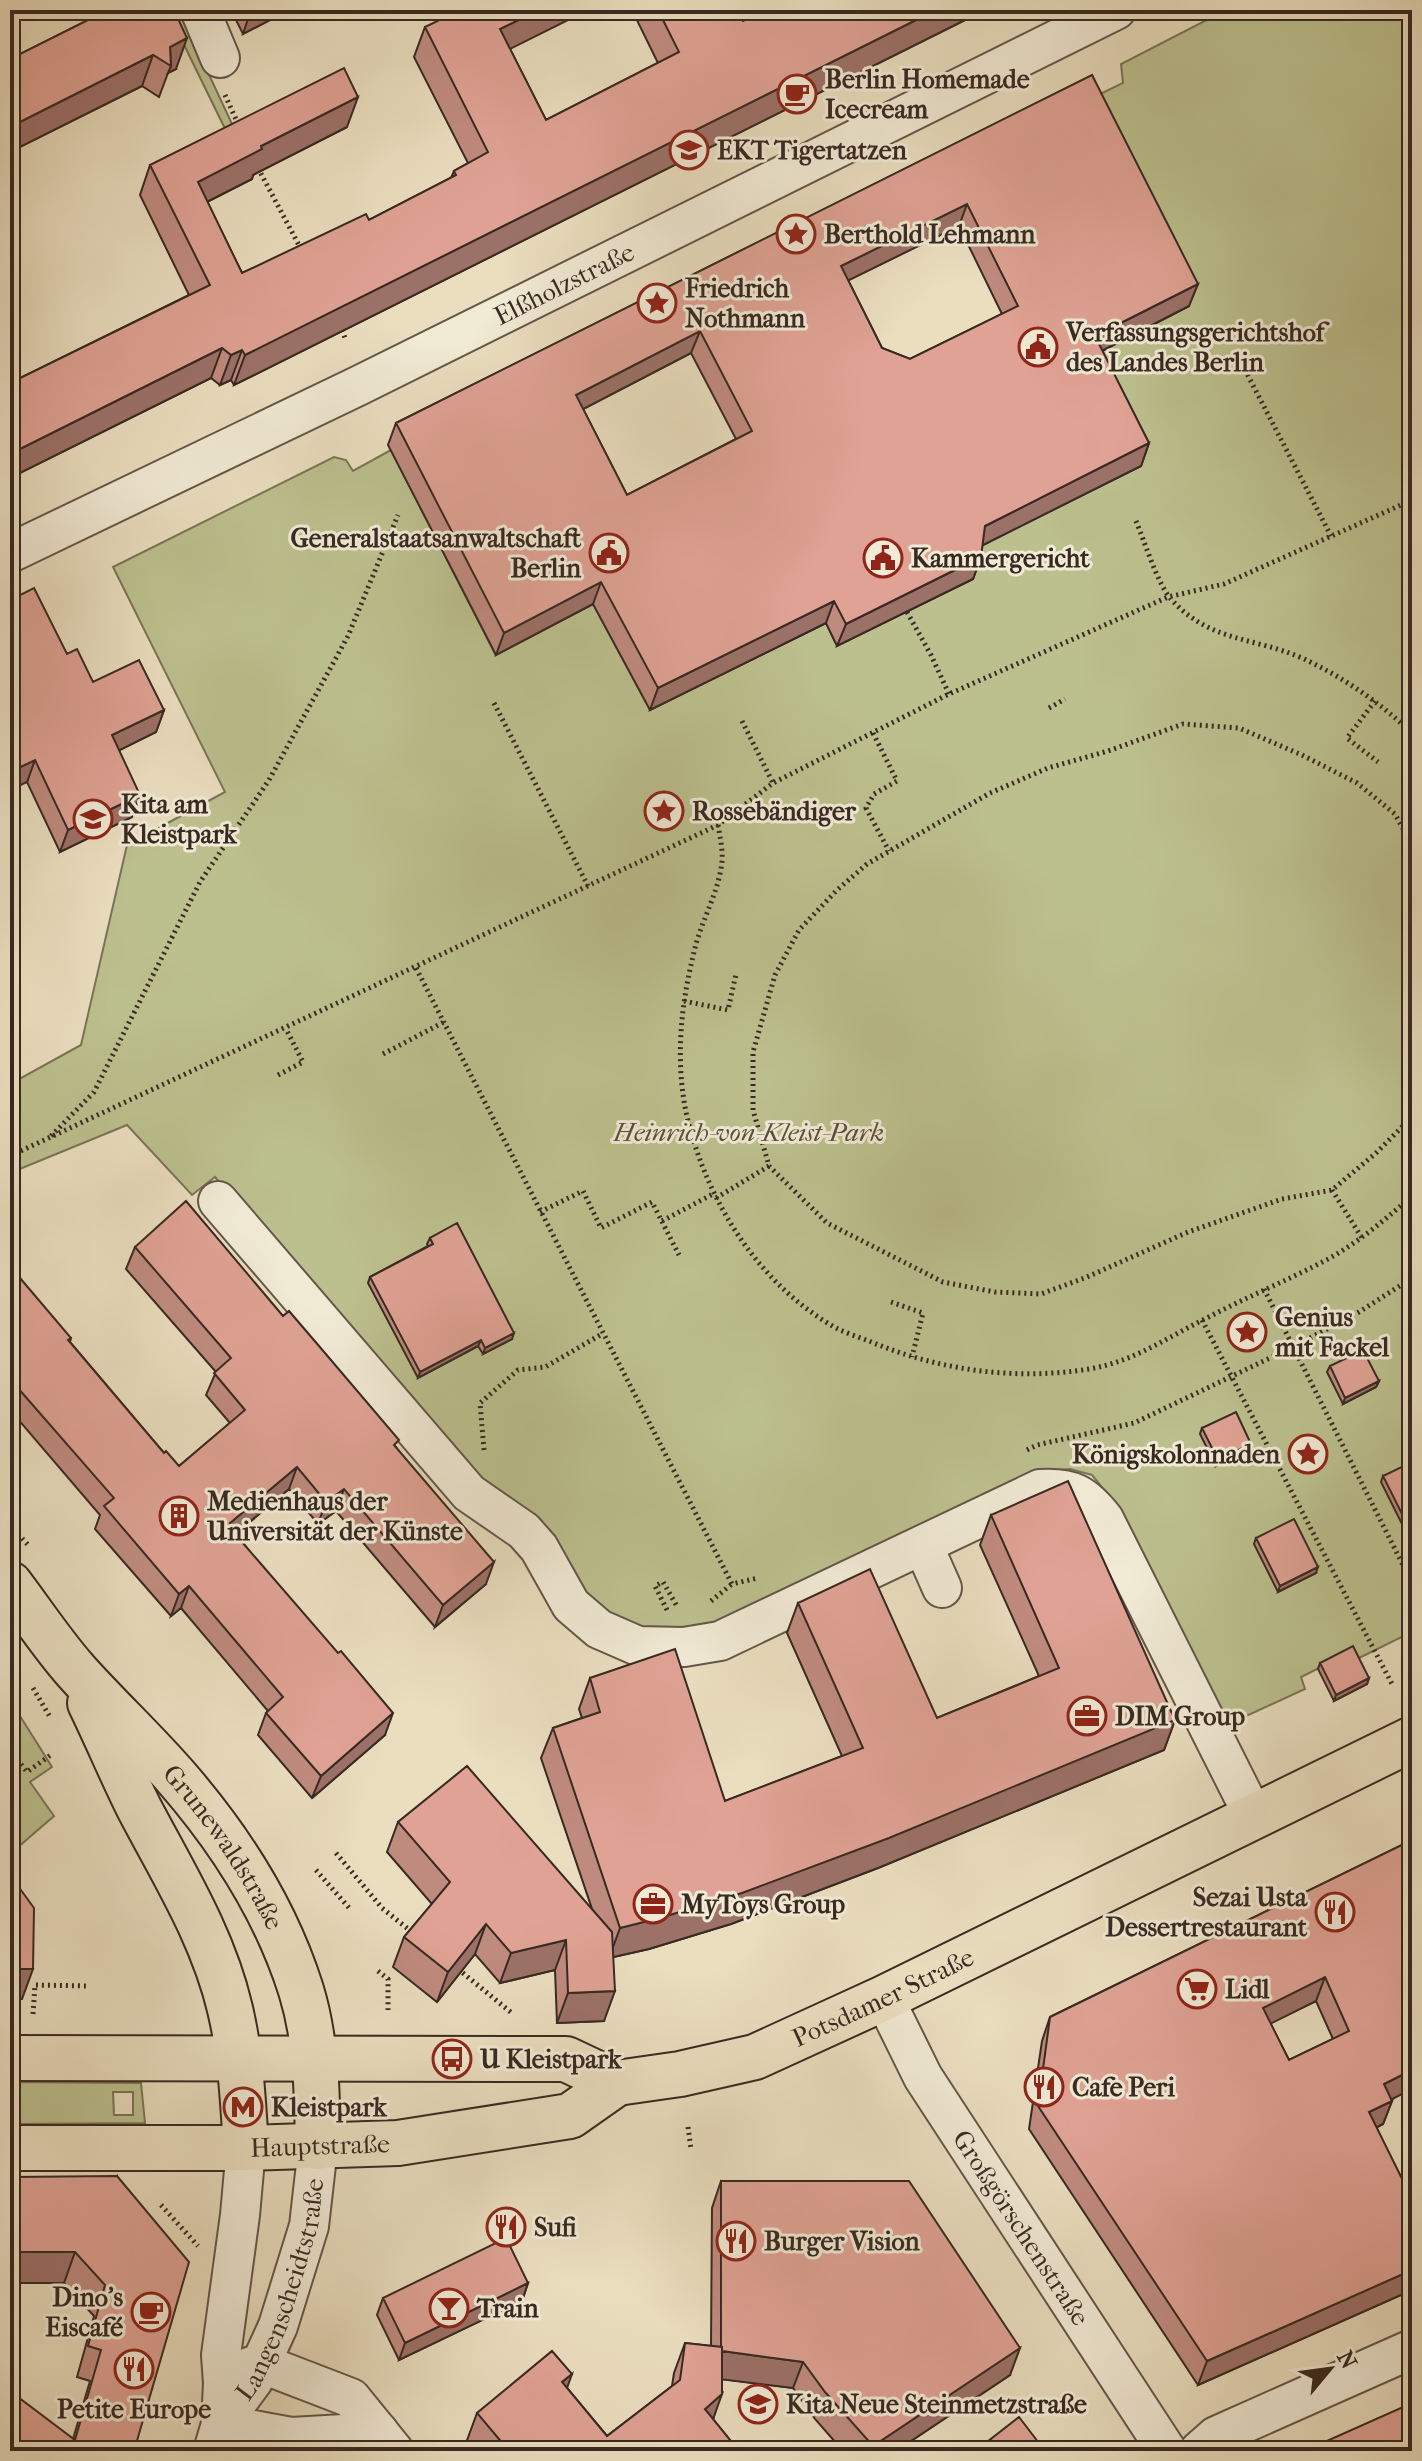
<svg xmlns="http://www.w3.org/2000/svg" width="1422" height="2461" font-family="'IM FELL French Canon',serif">
	<rect width="100%" height="100%" fill="#eadebf"/>
	<filter id="stains"><feTurbulence type="fractalNoise" baseFrequency=".0025" numOctaves="4"/><feColorMatrix values="0 0 0 0 .2 0 0 0 0 .09 0 0 0 0 .02 0 0 0 .5 -.17"/></filter>
	<radialGradient id="worn" r=".72"><stop offset=".6" stop-color="#630" stop-opacity="0"/><stop offset="1" stop-color="#630" stop-opacity=".3"/></radialGradient>
	<!-- green -->
	<path fill="#bcc08e" stroke="#7a7458" stroke-width="2" fill-rule="evenodd" d="M167,10H184L191,36L239,139L232,143Z
		M1226,10H1412V1632L1355,1660L1323,1666L1301,1677L1305,1689L1229,1724L1119,1508L1092,1475L1070,1469L1045,1471L729,1623L680,1636L621,1625L586,1603L308,1288L215,1177L192,1195L127,1125L10,1173V1084L81,1045L127,845L225,792L113,567L334,457L346,460L353,471L391,450L495,654L593,604L650,710L826,623L835,642L842,643L973,579L964,555L1140,466L1086,359L1189,306L1084,97H1094L1123,83L1121,64Z
		M10,1700L52,1767L30,1782L54,1816L10,1854Z
		M10,2082L141,2083L145,2123L10,2124ZM113,2092H133V2115H114Z"/>
	<g fill="none" stroke-linecap="round" stroke-linejoin="round">
		<defs>
			<g id="minor">
				<path d="M200,10L220,58"/>
				<path id="s1" d="M10,553L358,386L1116,10"/>
				<path d="M218,1201L469,1493L524,1531L539,1548L571,1605L599,1629L638,1646L684,1647L720,1641L1040,1489C1072,1487 1084,1494 1104,1519L1254,1817"/>
				<path d="M923,1545L942,1588"/>
				<path id="s2" d="M884,1998L923,2077L1167,2451"/>
				<path d="M238,2371L260,2363L351,2398L394,2451"/>
				<path id="s3" d="M221,2424L253,2381L278,2326L309,2226L318,2147"/>
				<path d="M221,2424L291,2437L379,2432"/>
				<path d="M213,2451L221,2424L223,2383L221,2355L240,2215L246,2148"/>
				<path d="M1199,2451L1216,2436L1412,2349"/>
			</g>
			<g id="major">
				<path id="s4" d="M10,1584C32,1613 52,1644 76,1671C108,1707 144,1740 176,1777C230,1839 276,1911 301,1990C317,2042 317,2094 318,2147"/>
				<path d="M90,1703C107,1738 122,1774 139,1808C173,1873 213,1936 230,2009C241,2055 243,2101 246,2148"/>
				<path id="s5" d="M10,2058L566,2059L617,2083L680,2074L755,2057L884,1998L1412,1739"/>
				<path id="s6" d="M10,2148H246L398,2143L570,2116L617,2083"/>
			</g>
		</defs>
		<!-- minor casing -->
		<use href="#minor" stroke="#645649" stroke-width="42"/>
		<!-- major casing -->
		<use href="#major" stroke="#382922" stroke-width="48"/>
		<!-- path -->
		<path stroke="#382922" stroke-width="5" stroke-dasharray="2 4" stroke-linecap="butt" d="M225,95L239,126
			M258,168L302,251
			M342,330L345,338
			M1242,364L1331,536
			M1136,521C1144,540 1158,585 1171,599C1209,642 1254,637 1302,658C1343,677 1379,702 1412,733
			M907,612L931,655L949,694
			M1375,701L1347,738L1378,762
			M494,703L588,886
			M1049,708L1065,699
			M742,721L773,783
			M873,733L897,781L874,794L866,808L889,851
			M718,825C720,837 723,850 722,861C719,892 702,919 695,948C679,1011 673,1076 693,1139C716,1215 765,1288 836,1328C846,1333 858,1337 869,1341C938,1370 1014,1381 1089,1369C1135,1361 1164,1339 1205,1319C1246,1297 1289,1280 1330,1258C1360,1241 1386,1219 1412,1196
			M1412,845L1395,814L1357,783L1302,755L1239,728L1183,724L1108,751L1048,768L990,793L867,864L836,891L799,930L775,975L753,1052V1110L769,1166L827,1223L943,1282L995,1292L1041,1294L1087,1277L1188,1232L1282,1199L1332,1190L1376,1153L1405,1124L1412,1110
			M416,968L732,1584L758,1578
			M684,1001L728,1010L736,974
			M383,1054L444,1022
			M278,1075L303,1062L286,1029
			M51,1136L94,1092L200,882L269,780L348,636L398,515
			M10,1156L718,825L773,783L949,694L1168,597L1224,584L1412,500
			M1332,1190L1362,1238
			M716,1198L769,1166
			M540,1212L583,1191L601,1228L652,1202L679,1255
			M662,1221L713,1194
			M1264,1289L1412,1583
			M891,1302L923,1313L912,1357
			M1202,1320L1393,1686
			M484,1450L480,1403L518,1370L545,1367L602,1334
			M1027,1450L1037,1445L1134,1423L1293,1347L1359,1312L1412,1278
			M10,1525L30,1547
			M711,1601L732,1584
			M667,1610L655,1586L663,1582L678,1608
			M33,1688L50,1717
			M10,1750L27,1772L52,1754
			M336,1853L382,1908L413,1933
			M316,1870L350,1909
			M458,1969L513,2014
			M378,1971L388,1979V2010
			M33,2014L35,1985L89,1986
			M688,2127L691,2149
			M161,2205L198,2246"/>
		<!-- minor -->
		<use href="#minor" stroke="#f1ead5" stroke-width="38"/>
		<!-- major -->
		<use href="#major" stroke="#eadebf" stroke-width="44"/>
	</g>
	<!-- wall -->
	<path fill="#c08b7f" stroke="#382922" stroke-width="2" fill-rule="evenodd" d="M108,10L176,69L168,73L159,97L142,86L10,152V59Z
		M231,10H289L243,34Z
		M632,10H738L743,21L765,10H985L234,385L231,380L220,385L211,378L10,478V386L12,382L189,295L140,195L150,165L347,127L253,175L252,179L207,202L242,273L369,220L451,178L454,171L468,163L414,57L425,27L510,49L546,120L658,63Z
		M1092,75L1189,306L1102,351L1149,443L1141,466L982,545L981,557L973,579L837,646L826,623L650,710L593,604L496,655L388,445L396,423ZM959,226L1002,314L910,359L882,348L848,280ZM691,353L736,439L627,495L583,409Z
		M67,654L93,682L164,710L156,732L119,750L132,817L60,852L27,782Z
		M430,1238L512,1339L483,1354L478,1346L418,1378L368,1283L370,1277L428,1246L427,1244Z
		M135,1247L396,1447L486,1584L435,1627L336,1511L318,1524L289,1489L238,1532L245,1539L244,1544L385,1735L312,1798L258,1735L266,1713L268,1711L181,1608L171,1616L95,1529L100,1515L10,1410V1286L71,1338L70,1342L164,1453L179,1466L230,1423L206,1395L216,1372L126,1269Z
		M1330,1366L1379,1381L1376,1387L1343,1404L1327,1372Z
		M1202,1428L1249,1450L1216,1466L1200,1434Z
		M1383,1476L1412,1526L1405,1530L1381,1482Z
		M991,1515L1175,1720L1164,1750L878,1868L731,1924L649,1949L613,1957L604,2021L557,2023L555,1970L500,1983L475,1954L437,2002L393,1967L404,1937L432,1904L387,1852L398,1822L592,1909L541,1758L553,1728L582,1718L579,1709L590,1678L725,1801L842,1756L787,1633L798,1603L937,1718L1039,1676L980,1545Z
		M1256,1538L1316,1573L1278,1592L1254,1544Z
		M1320,1663L1369,1678L1367,1684L1334,1701L1318,1669Z
		M1412,1840L1392,2101L1383,2124L1376,2128L1412,2199V2290L1198,2385L1029,2129L1042,2041L1050,2017ZM1316,2001L1333,2039L1289,2060L1270,2023Z
		M117,2176L134,2451H10L73,2439L90,2381L77,2377L94,2316L64,2283H10Z
		M721,2181L1010,2375L896,2451H843L815,2419L793,2388L722,2379L713,2420L739,2451H472L466,2443L477,2413L567,2388L607,2436L672,2386L674,2373L685,2343L711,2346L712,2208Z
		M528,2283L522,2301L399,2360L377,2315L383,2298Z
		M987,2442L1045,2451H984Z"/>
	<!-- shaded-wall -->
	<path fill="#9c7168" stroke="#382922" stroke-width="2" d="M251,10H289L243,34Z
		M539,10H588L490,59L500,29Z
		M936,10H985L234,385L245,355Z
		M187,38L176,69L168,73L171,66L170,47Z
		M153,55L142,86L10,152V127Z
		M358,97L347,127L253,175L252,179L187,212L198,182L261,146Z
		M967,204L959,226L833,288L841,266Z
		M1198,284L1189,306L1086,359L1095,336Z
		M700,331L691,353L568,417L576,395Z
		M222,348L211,378L10,478V454Z
		M242,350L231,380L220,385L231,355Z
		M1149,443L1141,466L977,548L985,526Z
		M981,557L973,579L837,646L846,624Z
		M601,582L593,604L496,655L504,633Z
		M834,601L826,623L650,710L658,688Z
		M164,710L156,732L104,758L112,735Z
		M35,760L27,782L10,790V772Z
		M140,795L132,817L60,852L68,830Z
		M514,1333L512,1339L483,1354L485,1348Z
		M481,1340L478,1346L418,1378L420,1372Z
		M1379,1381L1376,1387L1343,1404L1345,1398Z
		M17,1387L10,1406V1393Z
		M1251,1444L1249,1450L1216,1466L1218,1460Z
		M297,1467L289,1489L222,1545L230,1523Z
		M344,1489L336,1511L318,1524L326,1502Z
		M1412,1521V1526L1405,1530L1407,1524Z
		M494,1562L486,1584L435,1627L443,1605Z
		M1318,1567L1316,1573L1278,1592L1280,1586Z
		M189,1586L181,1608L171,1616L179,1594Z
		M1369,1678L1367,1684L1334,1701L1336,1695Z
		M393,1713L385,1735L312,1798L321,1776Z
		M1175,1720L1164,1750L878,1868L731,1924L649,1949L609,1958L620,1928Z
		M486,1924L475,1954L437,2002L448,1972Z
		M566,1940L555,1970L500,1983L511,1953Z
		M10,1969H33L22,1999H10Z
		M1325,1977L1316,2001L1254,2032L1263,2008Z
		M615,1991L604,2021L557,2023L568,1993Z
		M1412,2070V2089L1375,2108L1384,2084Z
		M1392,2101L1383,2124L1360,2136L1369,2112Z
		M10,2252H75L64,2283H10Z
		M1412,2270V2290L1198,2385L1207,2361Z
		M528,2283L522,2301L399,2360L405,2343Z
		M1020,2348L1010,2375L896,2451H871L873,2446Z
		M721,2351L803,2362L793,2388L711,2378Z
		M572,2374L561,2405L562,2382Z
		M722,2394L711,2425L705,2409Z"/>
	<!-- building -->
	<path fill="#dfa294" stroke="#382922" stroke-width="2" fill-rule="evenodd" d="M108,10H174L187,38L170,47L171,66L153,55L10,127V59Z
		M460,10H539L500,29L546,120L679,52L658,10H738L743,21L765,10H936L245,355L242,350L231,355L222,348L10,454V388L13,386L12,382L210,285L150,165L344,68L358,97L261,146L262,149L198,182L242,273L366,214L369,220L456,175L454,171L488,152L425,27Z
		M1092,75L1198,284L1095,336L1149,443L985,526L981,557L846,624L834,601L658,688L601,582L504,633L396,423ZM967,204L1018,306L910,359L882,348L841,266ZM700,331L752,431L627,495L576,395Z
		M34,588L67,654L77,649L93,682L139,660L164,710L112,735L140,795L68,830L35,760L10,772V600Z
		M186,1201L283,1316L289,1311L319,1346L399,1440L394,1445L494,1562L443,1605L344,1489L326,1502L297,1467L230,1523L245,1539L242,1542L338,1653L341,1651L393,1713L321,1776L266,1713L283,1697L189,1586L179,1594L104,1506L114,1498L17,1387L10,1393V1286L20,1278L71,1338L68,1340L164,1453L166,1451L179,1466L245,1410L214,1373L231,1358L135,1247Z
		M457,1223L514,1333L485,1348L481,1340L420,1372L370,1277L433,1244L430,1238Z
		M1363,1350L1379,1381L1345,1398L1330,1366Z
		M1236,1412L1251,1444L1218,1460L1202,1428Z
		M1412,1462V1521L1407,1524L1383,1476Z
		M1068,1481L1175,1720L889,1838L742,1893L660,1918L620,1928L553,1728L600,1712L590,1678L675,1649L725,1801L863,1748L798,1603L870,1569L937,1718L1059,1668L991,1515Z
		M1294,1519L1318,1567L1280,1586L1256,1538Z
		M1353,1646L1369,1678L1336,1695L1320,1663Z
		M467,1766L612,1932L615,1991L568,1993L566,1940L511,1953L486,1924L448,1972L404,1937L450,1882L398,1822Z
		M1412,1840V2070L1384,2084L1392,2101L1369,2112L1412,2199V2270L1207,2361L1038,2106L1050,2017ZM1325,1977L1349,2031L1289,2060L1263,2008Z
		M10,1875L34,1908L33,1969H10Z
		M117,2176L189,2262L134,2451H10V2391L75,2440L101,2350L88,2346L105,2285L75,2252H10V2177Z
		M721,2181H909L1020,2348L873,2446L825,2392L803,2362L722,2351V2347H721Z
		M506,2238L528,2283L405,2343L383,2298Z
		M10,2324L20,2326L10,2359Z
		M685,2343L722,2347V2394L705,2409L739,2451H509L477,2413L552,2351L572,2374L562,2382L607,2436L680,2380Z
		M1412,2403V2451H1310L1311,2448Z
		M1019,2417L1045,2451H994L987,2442Z"/>
	<!-- icons -->
	<defs>
		<symbol id="cafe-ring" viewBox="-11 -11 22 22"><circle r="9.5" fill="#f1ead5" stroke="#8f2418" stroke-width="1.5"/><path d="M-5.5-4.5H6V0H3Q3 3.5 0 3.5H-2.5Q-5.5 3.5-5.5 0ZM3-3.2v2h1.7v-2ZM-6 4.5H4V6H-6Z" fill="#8f2418"/></symbol>
		<symbol id="school-ring" viewBox="-11 -11 22 22"><circle r="9.5" fill="#f1ead5" stroke="#8f2418" stroke-width="1.5"/><path d="M0-5L7-2L0 1L-7-2ZM-4 1L0 2.5L4 1V4Q0 6-4 4Z" fill="#8f2418"/></symbol>
		<symbol id="sight-ring" viewBox="-11 -11 22 22"><circle r="9.5" fill="#f1ead5" stroke="#8f2418" stroke-width="1.5"/><path d="M0-6L1.8-2.2L6-1.7L2.9 1.2L3.7 5.4L0 3.3L-3.7 5.4L-2.9 1.2L-6-1.7L-1.8-2.2Z" fill="#8f2418"/></symbol>
		<symbol id="civic-ring" viewBox="-11 -11 22 22"><circle r="9.5" fill="#f1ead5" stroke="#8f2418" stroke-width="1.5"/><path d="M-.6-6.5H3V-4.5H.6V-3L4-1V1h2V6H-6V1h2V-1L-.6-3ZM-1.2 2.5V6h2.4V2.5Z" fill="#8f2418"/></symbol>
		<symbol id="building-ring" viewBox="-11 -11 22 22"><circle r="9.5" fill="#f1ead5" stroke="#8f2418" stroke-width="1.5"/><path d="M-4-6H4V6H1V3H-1V6H-4ZM-2.5-4.3h1.7v1.8h-1.7ZM.8-4.3h1.7v1.8H.8ZM-2.5-1h1.7V.8h-1.7ZM.8-1h1.7V.8H.8Z" fill="#8f2418"/></symbol>
		<symbol id="office-ring" viewBox="-11 -11 22 22"><circle r="9.5" fill="#f1ead5" stroke="#8f2418" stroke-width="1.5"/><path d="M-6-3h4V-5.5h4V-3h4V5H-6ZM-1-4.5V-3h2v-1.5ZM-6 0V1H6V0Z" fill="#8f2418"/></symbol>
		<symbol id="restaurant-ring" viewBox="-11 -11 22 22"><circle r="9.5" fill="#f1ead5" stroke="#8f2418" stroke-width="1.5"/><path d="M-5-6h1v4h1v-4h1v4h1v-4h1v5L-1.5 .5V6h-2V.5L-5-1ZM5-6V6H3V1.5H1.5Q1.5-4 5-6Z" fill="#8f2418"/></symbol>
		<symbol id="supermarket-ring" viewBox="-11 -11 22 22"><circle r="9.5" fill="#f1ead5" stroke="#8f2418" stroke-width="1.5"/><path d="M-6-5.5h2.5l.6 2H6L4.5 2H-2.5L-4.4-4H-6ZM-1.5 3.2a1.3 1.3 0 1 0 .1 0ZM3 3.2a1.3 1.3 0 1 0 .1 0Z" fill="#8f2418"/></symbol>
		<symbol id="bus-ring" viewBox="-11 -11 22 22"><circle r="9.5" fill="#f1ead5" stroke="#8f2418" stroke-width="1.5"/><path d="M-5-6H5V4H4V6H2V4H-2V6H-4V4H-5ZM-3.5-4V0h7V-4ZM-3.5 1.2v1.5H-2V1.2ZM2 1.2v1.5H3.5V1.2Z" fill="#8f2418"/></symbol>
		<symbol id="metro-ring" viewBox="-11 -11 22 22"><circle r="9.5" fill="#f1ead5" stroke="#8f2418" stroke-width="1.5"/><path d="M-5.5 5V-5H-3L0 0L3-5H5.5V5H3V-.5L0 4L-3-.5V5Z" fill="#8f2418"/></symbol>
		<symbol id="bar-ring" viewBox="-11 -11 22 22"><circle r="9.5" fill="#f1ead5" stroke="#8f2418" stroke-width="1.5"/><path d="M-6-5H6L.8 .8V4.5H3.5V6h-7V4.5H-.8V.8Z" fill="#8f2418"/></symbol>
	</defs>
	<g fill-rule="evenodd">
		<use href="#cafe-ring" x="775" y="72" width="44" height="44"/>
		<use href="#school-ring" x="667" y="128" width="44" height="44"/>
		<use href="#sight-ring" x="774" y="212" width="44" height="44"/>
		<use href="#sight-ring" x="635" y="281" width="44" height="44"/>
		<use href="#civic-ring" x="1016" y="325" width="44" height="44"/>
		<use href="#civic-ring" x="587" y="531" width="44" height="44"/>
		<use href="#civic-ring" x="861" y="536" width="44" height="44"/>
		<use href="#sight-ring" x="642" y="789" width="44" height="44"/>
		<use href="#school-ring" x="71" y="797" width="44" height="44"/>
		<use href="#sight-ring" x="1225" y="1310" width="44" height="44"/>
		<use href="#sight-ring" x="1286" y="1432" width="44" height="44"/>
		<use href="#building-ring" x="157" y="1494" width="44" height="44"/>
		<use href="#office-ring" x="1065" y="1694" width="44" height="44"/>
		<use href="#office-ring" x="631" y="1882" width="44" height="44"/>
		<use href="#restaurant-ring" x="1313" y="1890" width="44" height="44"/>
		<use href="#supermarket-ring" x="1175" y="1967" width="44" height="44"/>
		<use href="#bus-ring" x="430" y="2037" width="44" height="44"/>
		<use href="#restaurant-ring" x="1022" y="2065" width="44" height="44"/>
		<use href="#metro-ring" x="221" y="2085" width="44" height="44"/>
		<use href="#restaurant-ring" x="484" y="2205" width="44" height="44"/>
		<use href="#restaurant-ring" x="714" y="2219" width="44" height="44"/>
		<use href="#bar-ring" x="427" y="2286" width="44" height="44"/>
		<use href="#cafe-ring" x="129" y="2290" width="44" height="44"/>
		<use href="#restaurant-ring" x="112" y="2347" width="44" height="44"/>
		<use href="#school-ring" x="736" y="2382" width="44" height="44"/>
	</g>
	<g text-anchor="middle" dominant-baseline="central" stroke-width="6" stroke-linejoin="round" paint-order="stroke">
		<!-- poi labels -->
		<g font-size="26" font-weight="bold" fill="#382922" stroke="#f1ead5" text-anchor="start">
			<text x="825" y="79">Berlin Homemade<tspan x="825" dy="30">Icecream</tspan></text>
			<text x="717" y="150">EKT Tigertatzen</text>
			<text x="824" y="234">Berthold Lehmann</text>
			<text x="685" y="288">Friedrich<tspan x="685" dy="30">Nothmann</tspan></text>
			<text x="1066" y="332">Verfassungsgerichtshof<tspan x="1066" dy="30">des Landes Berlin</tspan></text>
			<text x="581" y="538" text-anchor="end">Generalstaatsanwaltschaft<tspan x="581" dy="30">Berlin</tspan></text>
			<text x="911" y="558">Kammergericht</text>
			<text x="121" y="804">Kita am<tspan x="121" dy="30">Kleistpark</tspan></text>
			<text x="692" y="811">Rossebändiger</text>
			<text x="1275" y="1317">Genius<tspan x="1275" dy="30">mit Fackel</tspan></text>
			<text x="1280" y="1454" text-anchor="end">Königskolonnaden</text>
			<text x="207" y="1501">Medienhaus der<tspan x="207" dy="30">Universität der Künste</tspan></text>
			<text x="1115" y="1716">DIM Group</text>
			<text x="1307" y="1897" text-anchor="end">Sezai Usta<tspan x="1307" dy="30">Dessertrestaurant</tspan></text>
			<text x="681" y="1904">MyToys Group</text>
			<text x="1225" y="1989">Lidl</text>
			<text x="480" y="2059">U Kleistpark</text>
			<text x="1072" y="2087">Cafe Peri</text>
			<text x="271" y="2107">Kleistpark</text>
			<text x="534" y="2227">Sufi</text>
			<text x="764" y="2241">Burger Vision</text>
			<text x="123" y="2297" text-anchor="end">Dino's<tspan x="123" dy="30">Eiscafé</tspan></text>
			<text x="477" y="2308">Train</text>
			<text x="786" y="2404">Kita Neue Steinmetzstraße</text>
			<text x="134" y="2409" text-anchor="middle">Petite Europe</text>
		</g>
		<!-- street labels -->
		<g font-size="26" fill="#382922" stroke="#f1ead5">
			<text stroke="none"><textPath href="#s1" startOffset="616">Elßholzstraße</textPath></text>
			<text stroke="none"><textPath href="#s4" startOffset="340">Grunewaldstraße</textPath></text>
			<text stroke="none"><textPath href="#s5" startOffset="894">Potsdamer Straße</textPath></text>
			<text stroke="none"><textPath href="#s6" startOffset="310">Hauptstraße</textPath></text>
			<text stroke="none"><textPath href="#s2" startOffset="268">Großgörschenstraße</textPath></text>
			<text stroke="none"><textPath href="#s3" startOffset="150">Langenscheidtstraße</textPath></text>
		</g>
		<!-- park labels -->
		<g font-size="26" font-style="italic" fill="#594f3d" stroke="#f1ead5">
			<text x="749" y="1132">Heinrich-von-Kleist-Park</text>
		</g>
	</g>
	<!-- margin -->
	<rect width="1422" height="2461" fill="none" stroke="#eadebf" stroke-width="40"/>
	<rect x="12" y="12" width="1398" height="2437" fill="none" stroke="#382922" stroke-width="4"/>
	<rect x="20" y="20" width="1382" height="2421" fill="none" stroke="#382922" stroke-width="2"/>
	<!-- north arrow -->
	<g transform="translate(1330 2369) rotate(61)" stroke="#f1ead5" stroke-width="6" paint-order="stroke">
	<path d="M0-6L14 30L0 20L-14 30Z" fill="#382922"/>
	<text y="-12" font-size="22" font-weight="bold" text-anchor="middle" fill="#382922">N</text>
	</g>
	<rect width="100%" height="100%" filter="url(#stains)"/>
	<rect width="100%" height="100%" fill="url(#worn)"/>
</svg>
